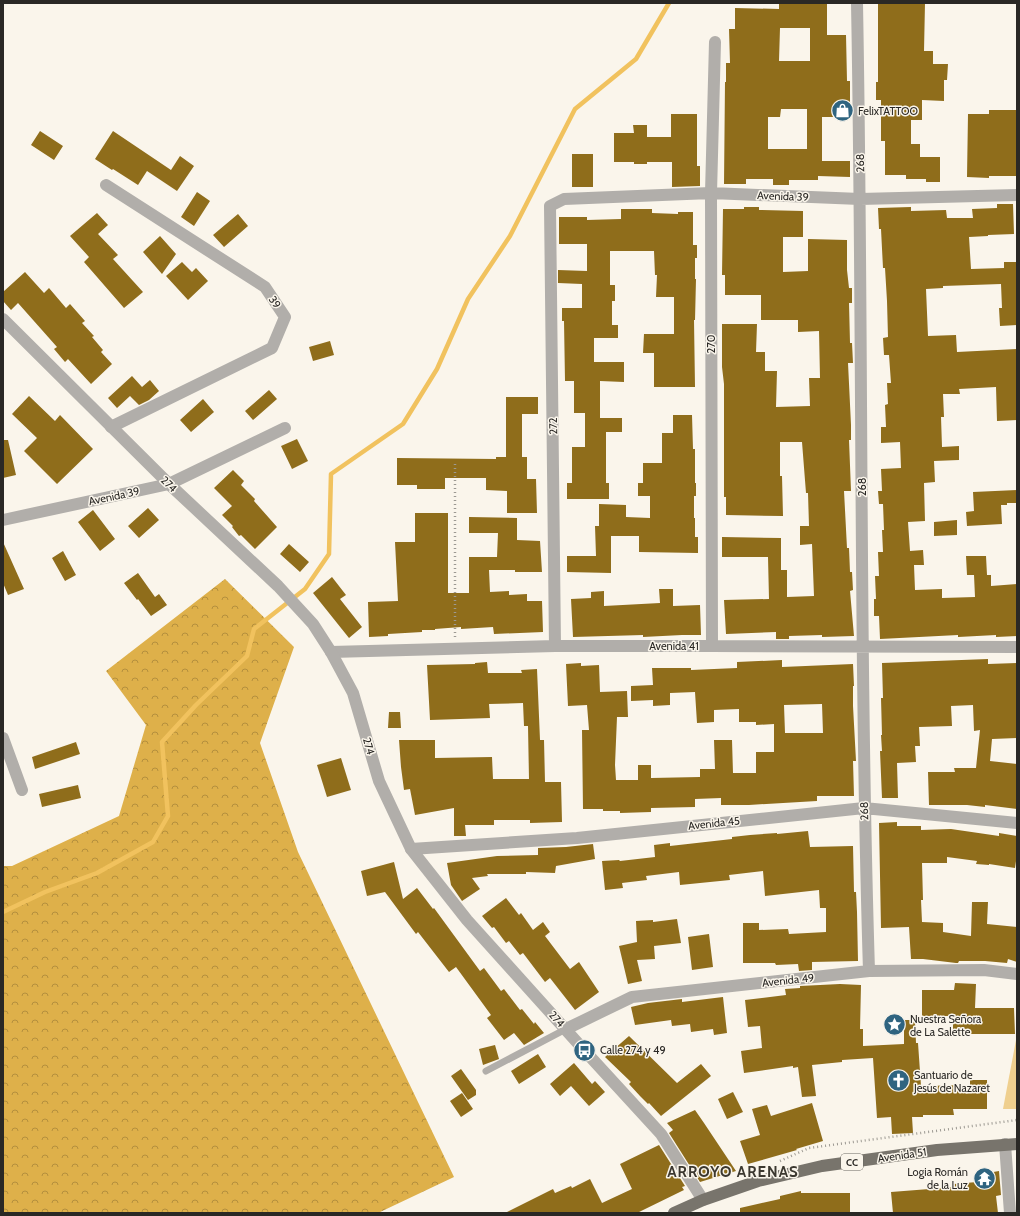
<svg xmlns="http://www.w3.org/2000/svg" width="1020" height="1216" font-family="Cabin,sans-serif">
	<defs>
		<pattern id="forest-crowns" width="20" height="18" patternUnits="userSpaceOnUse"><rect width="20" height="18" fill="#deb04a"/><path d="M2 6a3 3 0 1 1 6 0M12 15a3 3 0 1 1 6 0" fill="none" stroke="#b48f3d"/></pattern>
	</defs>
	<rect width="100%" height="100%" fill="#faf5eb"/>
	<!-- forest -->
	<path fill="url(#forest-crowns)" d="M225,579L294,647L260,743L298,852L454,1177L378,1213H3V866H12L119,816L146,725L106,671Z"/>
	<!-- green -->
	<path fill="#efcf8e" d="M1016,1040L1017,1109H1003Z"/>
	<g fill="none" stroke-linecap="round" stroke-linejoin="round">
		<!-- stream -->
		<path stroke="#f1c25e" stroke-width="4.5" d="M3,912L45,892L97,873L153,842L168,816L162,742L196,705L247,656L254,629L305,589L329,554L331,474L403,424L437,369L468,299L510,236L575,109L636,59L669,3"/>
	</g>
	<!-- building -->
	<path fill="#8f6d1b" fill-rule="evenodd" d="M779,3H827V35H846L847,81H850V117H822V161H850V177L818,176V180H789V185H773V179H746V184H724L725,82H726V63H730L729,29H735V8L779,9ZM780,28H810V61H779ZM781,109H807V149H768V117H780Z
		M878,3H925L924,51H933V64H948L947,80H944V101L922,100V120H911V144H920V157H940V182H926V179H906V175H885V141H881V100H876V82H878Z
		M989,110H1017V176H989V178L967,177L968,114H989Z
		M671,114H697V166H700V186L672,187V162H647V164H634V162H614V133H634L633,125H647V137H671Z
		M40,131L63,146L54,160L31,145Z
		M113,131L171,170L180,156L194,166L177,191L147,171L138,185L113,169L112,170L95,159Z
		M572,154H593V187H572Z
		M197,192L210,201L194,226L181,217Z
		M997,204H1013L1014,234L988,235V236L969,237L971,269L1004,268V262H1017V325L1000,326L999,308H1002L1001,284L943,286V288L926,289L928,336L956,335L957,352L1017,349V420L997,421L996,387L959,389L960,394H943L944,417H941L942,447L959,446V460L934,461L935,482L924,483L925,521L908,522L910,551L923,550L924,565H914L915,590L942,589V598L975,597L974,575H967L966,556H986L987,575H991V586L1017,584V636L996,637V635L958,637V635L880,639L879,616H874V599H876L875,576H879L878,552H883L882,530H884L883,504H879L878,491H882L881,469L901,468L900,442L881,443V427H886L885,405L888,404L887,383H891L889,355H884L883,338L888,337L887,301L885,268H883L881,229H879L878,208L911,207V211L946,210L947,218H973L972,209L997,208Z
		M744,207H759V210L803,211V237H783V272L808,271V239L847,240V270L849,288H852V303H849L850,343H852L853,363H848L851,425V440H849L851,491H844L847,548H849L850,572H852L853,590L850,591L854,636L822,637V635L789,636V639H776V632L726,634L724,600L769,599L768,557H722V537L781,538V570H787V597L814,596L812,544L800,545V526H809L808,493H806L802,442H780V476H782L783,516L726,515V497H724V384L722,367V324H757L756,352H765V371H777L776,407L810,406L809,378H820L819,331L798,332V320H761V295H725V275H722L723,209H744Z
		M621,209H652V213L678,214V212H693V245H697V258H695V279H696L695,320H694L695,387H654V353H643L644,334H674V297H656L657,275H655L654,251H610V285H615V301H612V325H618V338H594V362H624V382L600,381V418H622V432H606V483H609V499H567V483H572V447H585V413H574V381H565L564,321H562V308H582V284L558,283V270L587,271V244H559V217H587V220L621,219Z
		M97,213L108,225L98,234L118,255L113,259L143,292L124,308L84,262L89,257L70,236Z
		M238,214L248,226L224,247L213,235Z
		M160,236L176,254L162,274L143,252Z
		M182,262L192,272L196,268L208,281L188,300L166,276Z
		M25,272L44,293L49,288L66,308L70,304L85,321L82,323L94,336L92,337L103,350L101,352L112,364L91,384L68,359L65,362L54,349L57,347L18,303L11,310L3,301V292Z
		M330,341L334,355L313,361L309,347Z
		M132,376L142,387L150,380L159,391L149,400L139,405L130,396L117,408L108,398Z
		M269,390L277,399L253,420L245,411Z
		M29,396L55,421L60,415L93,449L57,484L24,451L37,438L12,414Z
		M506,397H538V414H522V457H527V479H536L537,513H507V491L486,490V478H445V489H417V485H397V458L496,459V457H506Z
		M203,399L214,412L191,432L180,420Z
		M673,415H692L693,449H695V483H696V496H694V518H695V537H698V553L639,552V536H611V573L567,572V556H596L595,526H599V504L626,505V517L650,518V496H638V483H643V463H662V433H673Z
		M297,439L308,461L292,469L281,446Z
		M3,440H8L16,475L3,478Z
		M233,470L244,481L241,485L255,499L254,501L277,527L255,549L241,535L239,536L232,527L233,526L222,515L232,506L214,488Z
		M1017,490V503H1007V505H1001L1002,524L967,526L966,512L974,511L973,492Z
		M148,508L159,520L139,538L128,526Z
		M93,510L115,539L100,551L78,522Z
		M415,513H448V593H469V557H497L498,533H469V517L517,518V540L540,541L542,572H515V570H489L490,592L509,591V595L527,594V601H542L543,632L494,634L493,627L461,629V627L435,629V630H422V632L388,634V636L369,637L368,602L398,601L395,542H415Z
		M957,520V535L934,536V522Z
		M3,542L24,589L8,595L3,583Z
		M289,544L309,562L300,572L280,554Z
		M63,551L76,575L65,581L52,558Z
		M138,573L155,597L159,594L167,605L151,616L138,599L137,600L124,583Z
		M332,577L346,595L340,599L362,627L349,638L313,593Z
		M659,589H673V606L700,605L701,635H682L643,637V635L573,637L571,599L591,598V592L604,591V606L660,603Z
		M988,659V664L1017,663V738L992,739L990,761L1017,764V809L985,805V807L967,805H929L928,772H955L954,768H976L980,730L974,731L973,705L951,706L952,726L919,727L920,746H915L916,762L897,763L898,798H882L880,751H882L881,735H882L881,698H883L882,663Z
		M782,660V667L853,664L854,686H853V706L856,761H853L854,796H817V801L749,805H721V798L695,799V807L651,808V812L620,813V811H603V809H583L582,730H589L587,705L568,706L566,664L581,663V666L599,665L600,692L627,691L628,717H617L615,765L616,780H638V765H651V778L700,777V769H715L714,740H732L733,773H756V752H774V724L756,725V722H739V709L714,710V722L697,723L695,692L670,693V705L653,706V700L631,701V686L653,685L652,668H691V670L737,668V662ZM822,704L823,733H785L784,705Z
		M487,662L488,673H522L521,670L537,669L540,740H544L545,782H561L562,822L530,823V820H494V825H465L466,836H454V808L415,815L410,789L404,790L401,767L399,740H435V758L492,757L493,779H529L528,726H524L523,703L489,704L490,718L430,720L427,665L475,664V663Z
		M389,712H400L401,728H388Z
		M76,742L80,754L35,769L32,757Z
		M341,758L351,790L327,797L317,765Z
		M78,785L81,798L42,807L39,794Z
		M897,822V826H921V830L951,829L999,836V833L1017,836V854L1015,868L989,864V865L976,864L977,861L947,857V863H922L923,900H921L922,922L943,923V932L971,936L972,902H988L987,924L1017,927V962L1008,959L1007,963L985,961H959L958,963H956L923,959H911L909,927L881,928L879,823Z
		M808,831L810,847L853,846L854,892H856L857,912L858,961L812,962V970L799,971L798,964L776,965L775,963H743V923H759V930L788,929L789,934L826,932V908H820L819,890L765,896L763,871L729,875L730,880L680,885L679,872L646,876L647,880L622,883L623,888L605,890L602,861L619,860L620,861L655,857L654,845L670,843V846L732,839V837L750,835L777,833V834Z
		M593,844L595,859L556,866L555,873L526,872V874H487L488,876L472,878L480,889L462,901L451,885L447,863L497,856L538,855V848L566,847Z
		M394,862L403,899L417,888L433,909L434,908L480,971L484,968L501,991L504,989L520,1010L522,1009L534,1024L535,1022L544,1033L524,1045L514,1033L504,1040L487,1018L491,1015L483,1004L456,967L449,972L418,932L416,934L385,892L367,896L361,871Z
		M506,898L519,915L521,913L533,930L543,922L550,932L545,936L570,969L579,962L599,992L575,1010L550,978L545,982L523,953L520,955L509,941L506,943L494,927L492,928L482,916Z
		M677,919L681,943L654,946L655,959L637,960L642,981L628,984L619,946L637,942L636,921L653,920V922Z
		M709,934L713,967L692,970L688,937Z
		M955,983L976,984L975,1008H1014L1015,1034H953V1016H922V990H954Z
		M840,984L861,985L860,1029H863V1046L904,1044V1020H915L916,1043H918L921,1086L970,1085V1080H987V1109H953L954,1115H923V1117H912L913,1133L892,1134L891,1117L877,1118L873,1058L842,1060V1062L812,1065L816,1096L802,1097L798,1067L793,1068V1066L744,1073L741,1051L762,1048L760,1026L748,1027L745,1000L786,995L785,989L800,988V986Z
		M723,997L727,1033L714,1035L713,1029L691,1032L690,1024L672,1026L671,1020L635,1025L631,1007L648,1003L682,999V1002Z
		M629,1036L677,1083L701,1064L711,1076L661,1116L649,1103L648,1104L640,1096L629,1084L631,1082L605,1057Z
		M495,1045L499,1059L483,1065L479,1049Z
		M538,1054L546,1067L519,1084L511,1071Z
		M574,1063L592,1084L595,1081L605,1092L589,1106L571,1086L560,1096L550,1084Z
		M461,1069L476,1090V1095L468,1100L451,1076Z
		M733,1092L743,1112L727,1119L718,1099Z
		M462,1093L473,1109L461,1117L450,1101Z
		M812,1103L823,1141L796,1149L797,1150L748,1164L740,1141L760,1135L752,1109L767,1105L771,1116Z
		M695,1110L704,1123L736,1171L700,1182L669,1133L673,1130L667,1123Z
		M659,1145L685,1186L682,1187L684,1190L637,1213H505L553,1189L555,1193L571,1186L572,1188L590,1179L602,1203L632,1189L620,1164Z
		M999,1171L1001,1195L996,1196L998,1213H893L891,1192L955,1187L954,1184L977,1182L976,1175Z
		M801,1191V1193H850V1213H740V1208L780,1199V1196Z"/>
	<g fill="none" stroke-linecap="round" stroke-linejoin="round">
		<!-- path -->
		<path stroke="#9c9992" stroke-width="2.5" stroke-dasharray="1 3" stroke-linecap="butt" d="M455,464V637
			M780,1161L809,1148L1017,1120"/>
		<!-- service -->
		<path stroke="#b1aeaa" stroke-width="7" d="M486,1071L566,1029"/>
		<!-- minor -->
		<path stroke="#b1aeaa" stroke-width="12" d="M857,3C863,326 859,649 869,971
			M106,185L265,287L285,317L272,348L111,427
			M3,520L169,484L285,428
			M555,646L550,206L564,199L711,193L860,199L1017,195
			M712,646L711,193L715,42
			M331,652L555,646H712L1017,647
			M3,738L22,790
			M411,849L577,838L864,808L1017,823
			M566,1029L632,997L869,971L984,970L1017,974
			M1005,1144L1010,1213"/>
		<!-- tertiary -->
		<path stroke="#b1aeaa" stroke-width="12" d="M3,319L169,484L278,586L313,624L331,652L353,693L379,781L411,849L467,920L584,1050L661,1134L703,1200"/>
		<!-- primary -->
		<path stroke="#78746c" stroke-width="12" d="M674,1213L703,1200L758,1181L822,1166L937,1150L1017,1144"/>
	</g>
	<!-- icons -->
	<defs>
		<symbol id="shop-disc" viewBox="-11 -11 22 22"><circle r="9.5" fill="#2f6480" stroke="#faf5eb"/><path d="M-5-2.5h2.3a2.7 3.5 0 0 1 5.4 0H5L5.5 6h-11ZM-1.5-2.5h3a1.5 2.3 0 0 0-3 0Z" fill="#fff"/></symbol>
		<symbol id="sight-disc" viewBox="-11 -11 22 22"><circle r="9.5" fill="#2f6480" stroke="#faf5eb"/><path d="M0-6L1.8-2.2L6-1.7L2.9 1.2L3.7 5.4L0 3.3L-3.7 5.4L-2.9 1.2L-6-1.7L-1.8-2.2Z" fill="#fff"/></symbol>
		<symbol id="bus-disc" viewBox="-11 -11 22 22"><circle r="9.5" fill="#2f6480" stroke="#faf5eb"/><path d="M-5-6H5V4H4V6H2V4H-2V6H-4V4H-5ZM-3.5-4V0h7V-4ZM-3.5 1.2v1.5H-2V1.2ZM2 1.2v1.5H3.5V1.2Z" fill="#fff"/></symbol>
		<symbol id="church-disc" viewBox="-11 -11 22 22"><circle r="9.5" fill="#2f6480" stroke="#faf5eb"/><path d="M-1.2-6h2.4v3.5h3.3v2.4h-3.3V6h-2.4V-.1h-3.3v-2.4h3.3Z" fill="#fff"/></symbol>
		<symbol id="temple-disc" viewBox="-11 -11 22 22"><circle r="9.5" fill="#2f6480" stroke="#faf5eb"/><path d="M0-6L5-2H3V0L6.5 2.5H4V6H1.5V3h-3V6H-4V2.5H-6.5L-3 0V-2H-5Z" fill="#fff"/></symbol>
	</defs>
	<g fill-rule="evenodd">
		<use href="#shop-disc" x="830" y="98" width="25" height="25"/>
		<use href="#sight-disc" x="882" y="1012" width="25" height="25"/>
		<use href="#bus-disc" x="572" y="1038" width="25" height="25"/>
		<use href="#church-disc" x="886" y="1068" width="25" height="25"/>
		<use href="#temple-disc" x="972" y="1166" width="25" height="25"/>
	</g>
	<g text-anchor="middle" dominant-baseline="central" stroke-width="3" stroke-linejoin="round" paint-order="stroke">
		<!-- shield labels -->
		<rect fill="#faf5eb" stroke="#686660" stroke-width="1" x="841" y="1154" width="22" height="16" rx="3"/>
		<g font-size="10" font-weight="bold" fill="#2a2825">
			<text x="852" y="1162">CC</text>
		</g>
		<!-- poi labels -->
		<g font-size="11" fill="#2a2825" stroke="#faf5eb" text-anchor="start">
			<text x="858" y="111">FelixTATTOO</text>
			<text x="910" y="1019">Nuestra Señora<tspan x="910" dy="13">de La Salette</tspan></text>
			<text x="600" y="1050">Calle 274 y 49</text>
			<text x="914" y="1075">Santuario de<tspan x="914" dy="13">Jesús de Nazaret</tspan></text>
			<text x="968" y="1172" text-anchor="end">Logia Román<tspan x="968" dy="13">de la Luz</tspan></text>
		</g>
		<!-- street labels -->
		<g font-size="11" fill="#2a2825" stroke="#faf5eb">
			<text transform="translate(860 163) rotate(-91)">268</text>
			<text transform="translate(783 196) rotate(2)">Avenida 39</text>
			<text transform="translate(275 302) rotate(56)">39</text>
			<text transform="translate(711 344) rotate(-90)">270</text>
			<text transform="translate(553 426) rotate(-91)">272</text>
			<text transform="translate(169 484) rotate(44)">274</text>
			<text transform="translate(862 487) rotate(-90)">268</text>
			<text transform="translate(114 496) rotate(-12)">Avenida 39</text>
			<text x="674" y="646">Avenida 41</text>
			<text transform="translate(369 746) rotate(73)">274</text>
			<text transform="translate(864 811) rotate(-91)">268</text>
			<text transform="translate(714 823) rotate(-6)">Avenida 45</text>
			<text transform="translate(788 980) rotate(-6)">Avenida 49</text>
			<text transform="translate(557 1019) rotate(48)">274</text>
			<text transform="translate(902 1155) rotate(-8)">Avenida 51</text>
		</g>
		<!-- district labels -->
		<g font-size="15" font-weight="bold" letter-spacing="1" fill="#3c3830" stroke="#faf5eb">
			<text x="733" y="1172">ARROYO ARENAS</text>
		</g>
	</g>
	<!-- border -->
	<rect width="1020" height="1216" fill="none" stroke="#2a2825" stroke-width="8"/>
</svg>
